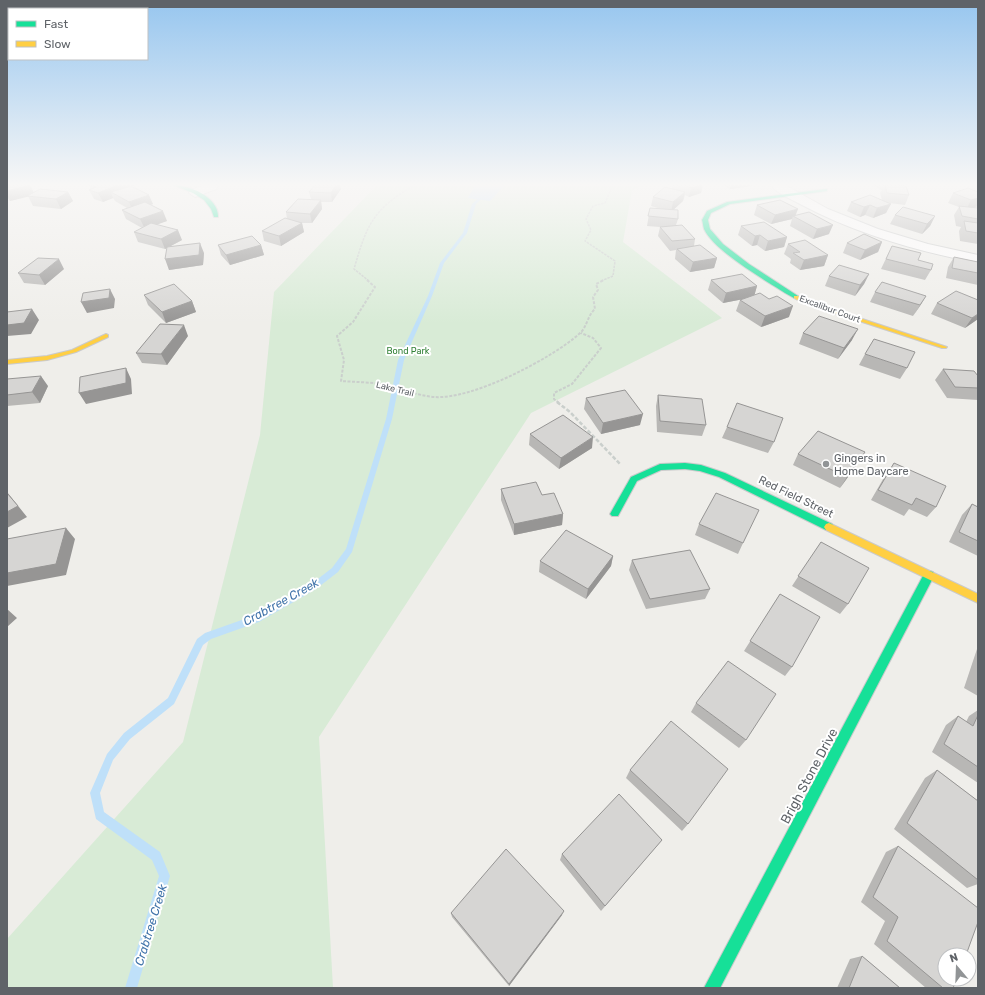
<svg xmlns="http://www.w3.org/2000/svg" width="985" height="995" font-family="Rubik,sans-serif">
	<rect width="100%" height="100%" fill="#efeeea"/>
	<!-- green -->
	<path fill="#d8ebd6" d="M377,185H644L632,190L623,242L722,318L531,413L319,737L333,988H7V939L183,742L260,435L274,292Z"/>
	<!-- water -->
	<path fill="#bfe0f9" d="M475,185H505L490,201L468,198Z"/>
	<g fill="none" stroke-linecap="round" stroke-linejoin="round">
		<!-- stream -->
		<path fill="#bfe0f9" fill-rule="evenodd" d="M493,185H497L476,204L467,233L444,263L432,296L404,360L392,419L352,552L338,572L316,589L259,622L211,639L203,645L174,704L130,739L113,760L100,793L104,812L160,852L170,876L137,988H125L159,876L152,860L96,819L90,793L107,754L124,733L168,698L197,639L205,633L253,616L310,585L332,568L346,549L386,419L398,360L428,296L440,263L463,233L472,204Z"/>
		<defs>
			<path id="street" d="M204,185L218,186L216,189L195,197L189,193L191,190Z
				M771,185H785L828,209L878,229L928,244L978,255V263C916,251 857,234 802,205C793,200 777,194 771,185Z"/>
			<path id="fast" d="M173,185C189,185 219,197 218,217H214L211,209L204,200L193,193Z
				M825,189H827V191L730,204L711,213L708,220L710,229L723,244L749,264L798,296V298H794L785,293C765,280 714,251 704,229C703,226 703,223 702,220L707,211L727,202Z
				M685,463L701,465L725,473L832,524L834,527L832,530H826L719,477L700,471L685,469L661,470L637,481L618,516H612L610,514L631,477L660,464Z
				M929,571L933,572L934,575L933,578L720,988H704L925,572Z"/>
			<path id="slow" d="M794,296H798L805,300L947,347L946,348H942L801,302L794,298Z
				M106,334L108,335V337L76,352L47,360L7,364V360L47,356L72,350Z
				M829,523L978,594V603L826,530L824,527L826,524Z"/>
		</defs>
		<!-- street casing -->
		<use href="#street" stroke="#cbcccc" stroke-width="2"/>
		<!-- fast casing -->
		<use href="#fast" stroke="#cacacb" stroke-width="2"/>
		<!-- slow casing -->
		<use href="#slow" stroke="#cacacb" stroke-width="2"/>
		<!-- path-far2 -->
		<path stroke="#cacfcc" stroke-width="1.5" stroke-dasharray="2.5 1" stroke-linecap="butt" d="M369,281L354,269C367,224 373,209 415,185
			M601,281L613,276L615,261L585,241L591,230L586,219L593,206L605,203L611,189L609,185"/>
		<!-- path-far1 -->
		<path stroke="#cacfcc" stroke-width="2" stroke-dasharray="3 1.5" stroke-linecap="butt" d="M367,280L375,287L353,322L337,336L344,360L341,381C354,382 368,382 380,384C398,388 415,395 434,397C472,400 551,359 579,334C587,328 587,316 595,309L593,297L598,290L596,284L604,280
			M559,403L554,399V393L572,384L601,348L593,338L581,333"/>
		<!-- path -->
		<path stroke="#cacfcc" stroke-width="2.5" stroke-dasharray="4 2" stroke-linecap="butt" d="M557,402L570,412L621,465"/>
		<!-- street -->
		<use href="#street" fill="#fdfcfc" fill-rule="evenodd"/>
		<!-- fast -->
		<use href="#fast" fill="#16e098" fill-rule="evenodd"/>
		<!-- slow -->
		<use href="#slow" fill="#ffcf43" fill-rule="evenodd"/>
	</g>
	<!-- wall -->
	<path fill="#b8b7b5" d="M7,185L34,193L68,192L73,201L61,209L33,206L28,196L10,201L7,197Z
		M89,185H135L132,186L153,204L151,205L167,221L157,224L182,240L171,246L204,253L203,265L169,270L167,248L165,249L138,242L134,232L142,228L126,219L122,210L127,208L115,201L113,198L103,202L94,199L89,190H91Z
		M315,185H340L341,189L332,202H321L322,209L312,223H302L304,232L281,246L264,241L262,231L287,219L286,212L311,199L309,192Z
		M672,185H703L701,193L689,197L685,195L683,201L673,210L678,219L676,225L695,239L694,246L717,258L714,268L690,272L675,259L676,250L670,251L658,236L660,227L647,226L650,208L661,209L651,206L653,197L672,188Z
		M723,185H752V186L730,189Z
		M872,185H902V186L909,195L905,205L889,203L886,213L873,218L865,215L860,217L847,211L851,202L882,200L880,193L882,190Z
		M978,192V206L972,208H978V244L960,241L959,231L961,227L956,226L954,215L959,207L948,203L953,193Z
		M757,205L795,216L829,234L813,239L790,226L792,219L771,224L754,215Z
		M895,215L935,216L930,226L922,234L890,224Z
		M741,226L787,237L784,247L765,251L757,245L752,246L738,235Z
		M882,242L878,252L860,260L843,253L847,243Z
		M788,244L828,255L824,266L800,270L790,263L791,259L784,254Z
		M218,245H261L264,255L230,265L221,255Z
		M892,246L918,260L931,270L925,280L881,269Z
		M954,257L978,262V285L946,278L948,267Z
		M64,269L45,285L24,283L18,273Z
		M869,274L864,284L855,296L825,286L829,276Z
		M711,280L757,286L754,295L789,317L761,327L736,311L740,300L744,299L723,303L708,290Z
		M875,292L926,296L913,316L870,302Z
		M144,295L192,301L196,312L166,323L148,305Z
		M937,303L978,319L965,328L931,314Z
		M803,333L852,340L838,359L799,344Z
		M188,336L167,365L142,363L136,353Z
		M865,354L907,368L900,379L859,365Z
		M943,369L978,376V400L947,398L935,380Z
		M7,379L48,386L40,403L7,406Z
		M658,395L706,425L702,436L657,432L656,406Z
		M586,398L640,425L601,434L584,409Z
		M727,427L774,442L768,453L722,438Z
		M530,434L592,448L559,469L529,445Z
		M798,454L858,463L840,488L793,465Z
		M894,463L936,507L927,517L909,509L904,516L871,500L886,474Z
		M501,489L542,495L563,514L562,525L514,535L501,500Z
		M972,504L978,507V556L949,542L962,515Z
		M699,524L743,543L738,554L695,535Z
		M821,542L848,604L840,614L792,586Z
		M613,556L611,566L586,599L539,572L540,561Z
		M632,560L710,589L705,599L646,609L629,570Z
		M780,594L792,667L785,676L744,651Z
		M978,646V696L964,688Z
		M696,703L746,740L739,748L691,712Z
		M978,710V783L932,752L946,725L958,716L966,722L969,716Z
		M630,770L688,824L682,831L626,778Z
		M937,770L978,801V884L967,888L894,829L925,778Z
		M662,840L601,911L560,860L562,854Z
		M898,846L953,988H926L874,944L885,921L861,902L886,852Z
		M451,913L562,915L509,986L452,917Z
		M862,956L900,988H837L850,959Z"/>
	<!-- shaded-wall -->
	<path fill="#969594" d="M30,185L35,195L10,201L7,195V191Z
		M117,185H135L124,190L111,192L113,198L103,202L98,193Z
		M336,185H340L341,189L332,202L331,193Z
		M695,185H703L701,193L689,197L691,188Z
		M731,185H752V186L730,189Z
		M68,192L73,201L61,209L56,199Z
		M685,192L683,201L671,212L673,202Z
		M149,195L153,204L133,211L129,202Z
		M978,198V206L966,210L971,200Z
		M321,200L322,209L312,223L310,214Z
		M891,204L886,213L873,218L877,208Z
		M870,205L865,215L860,217L864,207Z
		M798,209L795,217L793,216L792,219L771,224L775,215Z
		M163,211L167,221L145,229L140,219Z
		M935,216L930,226L922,234L927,224Z
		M302,223L304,232L281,246L279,236Z
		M833,225L829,234L813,239L817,229Z
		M178,230L182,240L165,249L161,239Z
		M760,235L757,245L752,246L755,236Z
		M787,237L784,247L765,251L768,241Z
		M882,242L878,252L860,260L865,250Z
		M200,243L204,253L203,265L169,270L165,259Z
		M261,245L264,255L230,265L226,255Z
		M828,255L824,266L800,270L804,260Z
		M717,258L714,268L690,272L693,262Z
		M59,259L64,269L45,285L39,275Z
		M869,274L864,284L855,296L860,285Z
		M757,286L754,297L723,303L726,293Z
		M110,289L115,299L114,308L87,313L81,302Z
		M926,296L920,306L913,316L920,305Z
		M192,301L196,312L166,323L162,312Z
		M793,306L789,317L761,327L765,316Z
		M32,309L39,320L31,334L7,336V325Z
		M978,314V319L965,328L972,318Z
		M184,325L188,336L167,365L161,354Z
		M858,329L852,340L838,359L844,348Z
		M126,368L131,379L132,394L86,404L79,393Z
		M41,376L48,386L40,403L32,392Z
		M643,414L640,425L601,434L603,423Z
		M593,437L592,448L559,469L561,458Z
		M865,452L858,463L840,488L847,477Z
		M7,492L27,517L7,528Z
		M563,514L562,525L514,535V524Z
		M66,528L75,539L66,575L7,586V573Z
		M613,556L611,566L586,599L588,589Z
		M7,609L17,618L7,627Z
		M564,911L562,915L509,986V984Z"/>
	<!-- building -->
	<path fill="#d6d5d3" stroke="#969594" d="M7,185H30L7,191Z
		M89,185H118L98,193L89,190L96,187Z
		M315,185H336L331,193L309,192Z
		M685,185H700L691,188Z
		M885,185H896L906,186L909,195L887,193Z
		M131,186L149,195L129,202L111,192Z
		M665,187L685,192L673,202L653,197Z
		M968,188L978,192V198L971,200L953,193Z
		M40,189L68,192L56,199L27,196Z
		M870,195L891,204L877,208L870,205L864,207L851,202Z
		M298,199L321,200L310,214L286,212Z
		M780,200L798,209L775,215L757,205Z
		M145,202L163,211L140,219L122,210Z
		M959,206L978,208V219L962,216Z
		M903,207L935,216L927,224L895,215Z
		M650,208L678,210V219L648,216Z
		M809,212L833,225L817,229L793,216Z
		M285,218L302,223L279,236L262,231Z
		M964,221L978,223V233L966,231Z
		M764,222L787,237L768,241L760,235L755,236L741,226Z
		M151,223L178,230L161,239L134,232Z
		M682,225L695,239L672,241L660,227Z
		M864,234L882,242L865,250L847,243Z
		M252,236L261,245L226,255L218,245Z
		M805,240L828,255L804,260L793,253L800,252L788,244Z
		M200,243L199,255L165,259L167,247Z
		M700,245L717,258L693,262L677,249Z
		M892,246L921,253L918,260L933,264L931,270L886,259Z
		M954,257L978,262V273L952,268Z
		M38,258L59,259L39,275L18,273Z
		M839,265L869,274L860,285L829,276Z
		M742,274L757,286L726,293L711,280Z
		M882,282L926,296L920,305L875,292Z
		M174,284L192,301L162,312L144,295Z
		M110,289L109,298L81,302L83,293Z
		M956,291L978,300V314L972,318L937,303Z
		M760,293L769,299L777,296L793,306L765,316L740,300Z
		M32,309L24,323L7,325V312Z
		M819,316L858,329L844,348L803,333Z
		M160,324L184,325L161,354L136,353Z
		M874,339L915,352L907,368L865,354Z
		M126,368V383L79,393L80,377Z
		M943,369L974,371L978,376V388L955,387Z
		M41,376L32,392L7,395V379Z
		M625,390L643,414L603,423L586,398Z
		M658,395L702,399L706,425L660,421Z
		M737,403L783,418L774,442L727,427Z
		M563,415L593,437L561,458L530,434Z
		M818,431L865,452L847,477L798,454Z
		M894,463L946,486L936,507L916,498L912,505L878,490Z
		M536,482L542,495L554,493L563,514L514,524L501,489Z
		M7,493L18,506L7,512Z
		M716,493L759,510L743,543L699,524Z
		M972,504L978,507V541L959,532Z
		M66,528L56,564L7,573V539Z
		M566,530L613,556L588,589L540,561Z
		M821,542L869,568L848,604L798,576Z
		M690,550L710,589L650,599L632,560Z
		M780,594L820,617L792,667L750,641Z
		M728,661L776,694L746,740L696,703Z
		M978,715V767L944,744L958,716L973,726Z
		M671,721L728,769L688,824L630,770Z
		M937,770L978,801V880L907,823Z
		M619,794L662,840L605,906L562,854Z
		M898,846L978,908V922L966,955H945V979H957L953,988H943L887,941L898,917L873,897Z
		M506,849L564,911L509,984L451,913Z
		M862,956L900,988H849Z"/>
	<!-- sky -->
	<linearGradient id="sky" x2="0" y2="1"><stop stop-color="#97c6ef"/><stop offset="0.57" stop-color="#f8f7f6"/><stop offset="1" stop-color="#f8f7f6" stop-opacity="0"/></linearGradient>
	<rect width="985" height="324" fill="url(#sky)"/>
	<!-- markers -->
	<circle fill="#919496" stroke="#fff" stroke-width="1.5" cx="826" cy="464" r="4"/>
	<g text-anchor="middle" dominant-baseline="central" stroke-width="4" stroke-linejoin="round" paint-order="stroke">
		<!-- far-street labels -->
		<g font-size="9" fill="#5f6368" stroke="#fff">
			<text transform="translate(830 309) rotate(20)">Excalibur Court</text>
			<text transform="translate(395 389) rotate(14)">Lake Trail</text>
		</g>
		<!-- far-park labels -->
		<g font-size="9" fill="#348238" stroke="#fff">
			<text x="408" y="351">Bond Park</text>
		</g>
		<!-- poi labels -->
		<g font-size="11" fill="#5f6368" stroke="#fff" text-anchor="start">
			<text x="834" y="458">Gingers in<tspan x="834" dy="13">Home Daycare</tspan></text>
		</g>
		<!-- street labels -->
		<g font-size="11" fill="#5f6368" stroke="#fff">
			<text transform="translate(796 497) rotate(26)">Red Field Street</text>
		</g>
		<!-- water labels -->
		<g font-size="12" font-style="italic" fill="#4174aa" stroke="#fff">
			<text transform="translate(281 602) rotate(-29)">Crabtree Creek</text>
			<text transform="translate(151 925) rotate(-73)">Crabtree Creek</text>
		</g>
		<!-- near-street labels -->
		<g font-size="13" fill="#5f6368" stroke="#fff">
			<text transform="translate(809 776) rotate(-62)">Brigh Stone Drive</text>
		</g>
	</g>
	<!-- border -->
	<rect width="985" height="995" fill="none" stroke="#5f6368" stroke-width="16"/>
	<!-- legend -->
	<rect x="8" y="8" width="140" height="52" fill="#ffffff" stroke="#bfc1c3"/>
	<rect x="16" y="21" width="20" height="6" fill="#16e098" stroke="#bfc1c3"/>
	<text x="44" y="28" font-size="12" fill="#5f6368">Fast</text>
	<rect x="16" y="41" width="20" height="6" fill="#ffcf43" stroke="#bfc1c3"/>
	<text x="44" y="48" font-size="12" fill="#5f6368">Slow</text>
	<!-- north arrow -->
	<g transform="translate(957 967) rotate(341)"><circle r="19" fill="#ffffff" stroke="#bfc1c3"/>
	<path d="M0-3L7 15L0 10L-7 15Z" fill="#919496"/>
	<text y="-6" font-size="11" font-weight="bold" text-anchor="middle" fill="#5f6368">N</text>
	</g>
</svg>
